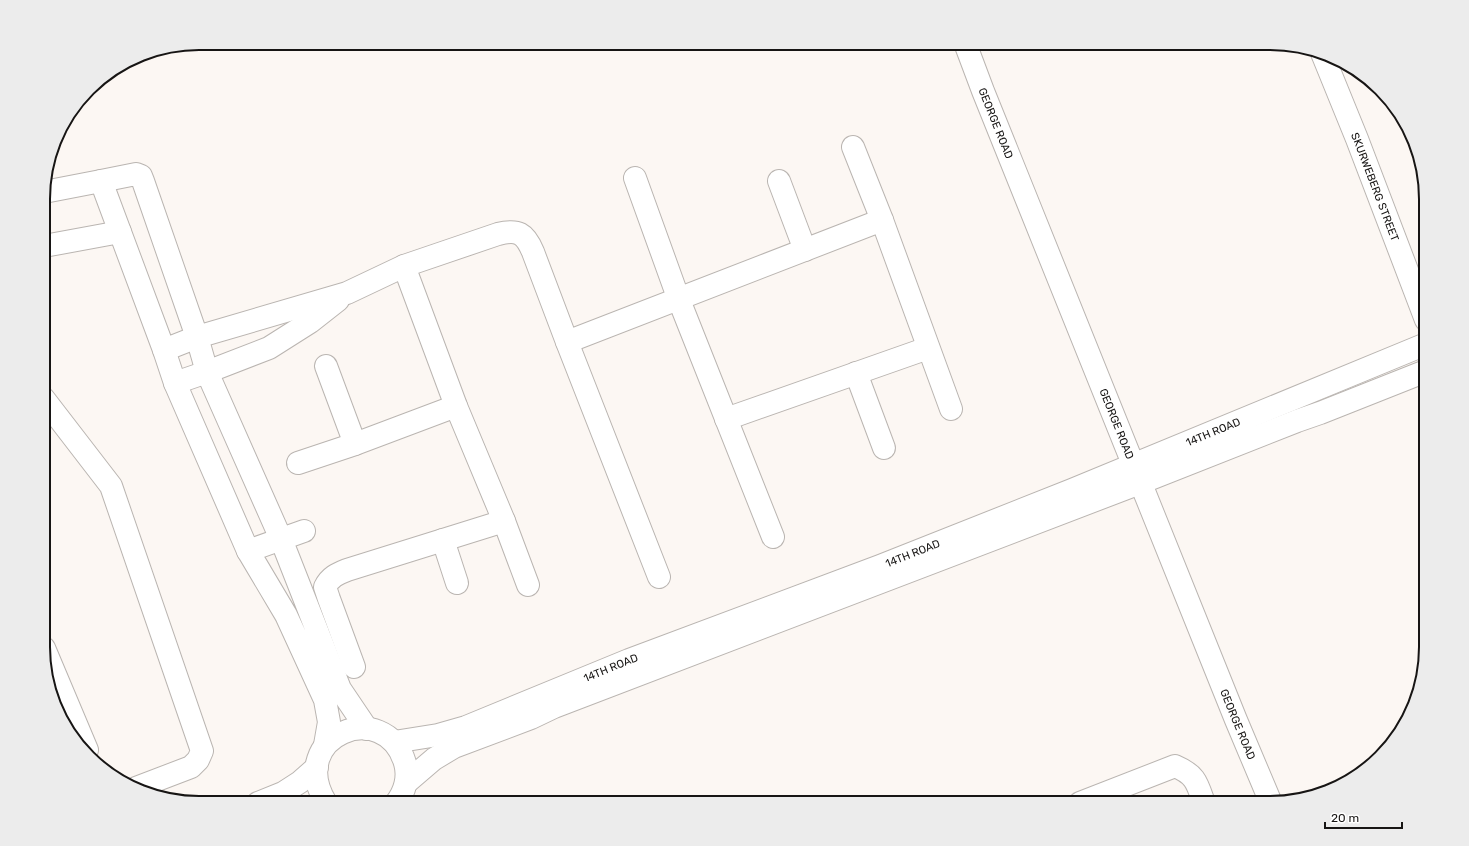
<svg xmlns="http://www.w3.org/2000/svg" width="1469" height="846" font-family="Rubik,sans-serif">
	<rect width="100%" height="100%" fill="#fcf7f3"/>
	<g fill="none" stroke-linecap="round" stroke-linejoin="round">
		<defs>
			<g id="minor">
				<path id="s1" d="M965,43L983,91L1236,720L1271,803"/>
				<path id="s2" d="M1322,53L1357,139L1426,320"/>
				<path d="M853,147L882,220L951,409"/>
				<path d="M635,178L679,300L773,537"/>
				<path d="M779,181L805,250"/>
				<path d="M44,192L101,181"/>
				<path d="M44,246L120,232"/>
				<path d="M404,266L456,406L504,521L528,585"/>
				<path d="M567,342L882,220"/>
				<path d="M164,350L197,337L347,293L404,266L498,234C518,229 525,233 533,252L567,342L659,577"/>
				<path d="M326,366L355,444"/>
				<path d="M856,373L884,448"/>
				<path d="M175,383L207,372L269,348L310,322L338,300"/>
				<path d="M44,399L111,486L202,751L198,760L191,767L136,788"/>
				<path d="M726,419L928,348"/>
				<path d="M298,463L355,444L456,406"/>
				<path d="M443,540L457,583"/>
				<path d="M248,551L304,531"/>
				<path d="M44,648L87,750"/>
				<path d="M354,667L329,599L325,587C330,577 337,574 347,570L504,521"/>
				<path id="s3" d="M394,742L438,735L466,727L629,660L880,566L1072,490L1426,344"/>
				<path d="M325,745L329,722L325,700L286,615L248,551L175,383L164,350L101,181L136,174L141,176L143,181L197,337L207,372L281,539L340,689L367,729"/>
				<path d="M406,783L434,759L454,747L531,718L554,707L1140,483L1297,421L1320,413L1426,371"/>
				<path d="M258,803L283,793L300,782L317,767"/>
				<path d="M326,803C285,736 385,696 405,763C409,777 405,792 396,803"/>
				<path d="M1080,803L1175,766C1196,775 1197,783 1204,803"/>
			</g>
		</defs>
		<!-- minor casing -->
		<use href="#minor" stroke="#bab5b1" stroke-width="24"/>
		<!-- minor -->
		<use href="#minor" stroke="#fff" stroke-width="22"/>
	</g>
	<g text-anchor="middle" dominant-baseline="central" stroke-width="3" stroke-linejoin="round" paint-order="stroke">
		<!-- street labels -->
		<g font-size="11" fill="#171514" stroke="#fff">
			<text stroke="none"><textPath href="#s1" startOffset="86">GEORGE ROAD</textPath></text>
			<text stroke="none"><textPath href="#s2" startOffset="144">SKURWEBERG STREET</textPath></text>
			<text stroke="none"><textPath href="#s1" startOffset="410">GEORGE ROAD</textPath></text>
			<text stroke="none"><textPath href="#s3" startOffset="877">14TH ROAD</textPath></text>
			<text stroke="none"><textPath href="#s3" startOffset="553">14TH ROAD</textPath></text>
			<text stroke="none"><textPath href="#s3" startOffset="230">14TH ROAD</textPath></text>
			<text stroke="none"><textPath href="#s1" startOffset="734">GEORGE ROAD</textPath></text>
		</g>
	</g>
	<!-- crop -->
	<path d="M0 0H1469V846H0ZM199 50H1270A149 149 0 0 1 1419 199V647A149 149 0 0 1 1270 796H199A149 149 0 0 1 50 647V199A149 149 0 0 1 199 50Z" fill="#ececec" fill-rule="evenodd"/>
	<path fill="none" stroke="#171514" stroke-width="2" d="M199 50H1270A149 149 0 0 1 1419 199V647A149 149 0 0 1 1270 796H199A149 149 0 0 1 50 647V199A149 149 0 0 1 199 50Z"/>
	<!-- scale -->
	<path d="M1325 822v6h77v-6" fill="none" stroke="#171514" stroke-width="2"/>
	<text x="1331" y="822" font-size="12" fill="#171514" stroke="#ffffff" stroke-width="3" paint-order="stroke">20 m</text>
</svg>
